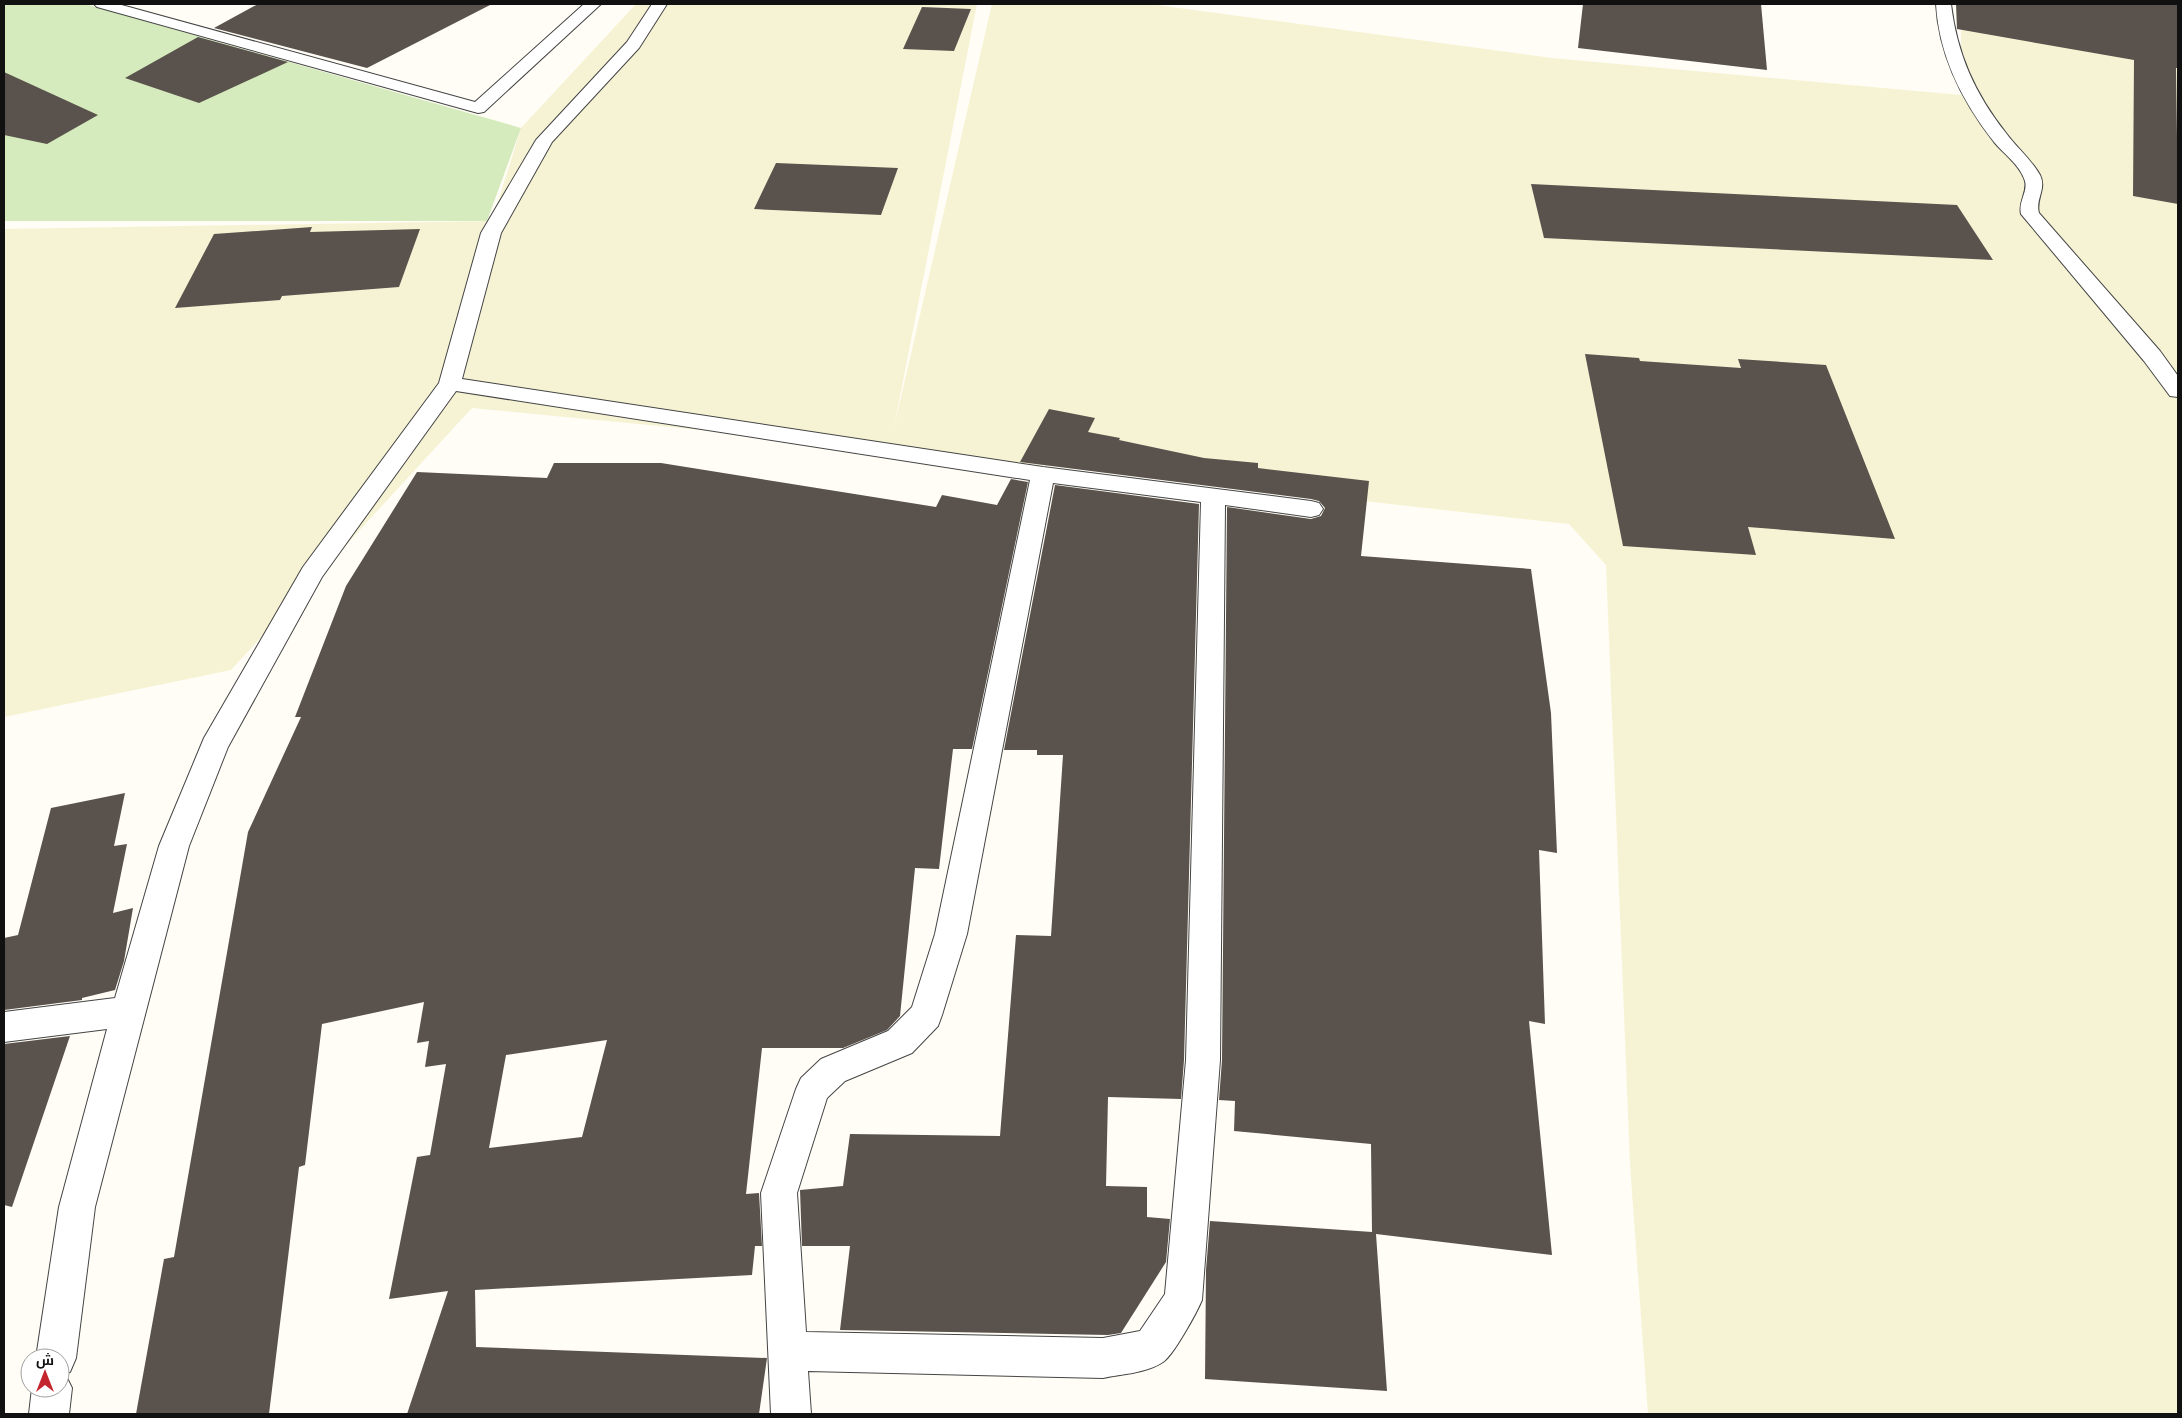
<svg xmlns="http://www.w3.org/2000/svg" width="2182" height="1418" font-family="'Roboto Serif',Cairo,serif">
	<rect width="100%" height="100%" fill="#fffdf5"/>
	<!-- farmland -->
	<path fill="#f6f3d4" d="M636,4H977L894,427L992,4H1150L1552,58L1961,95V4H2178V1414H1648L1630,1164L1606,565L1569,524L889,448L472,408L231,670L4,717V229L492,221L521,128Z"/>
	<!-- green -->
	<path fill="#d5ebbd" d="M4,4H85L521,128L487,221H4Z"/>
	<!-- building -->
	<path fill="#5a524d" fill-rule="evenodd" d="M258,4H492L367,68L214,28Z
		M1583,4H1761L1767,70L1578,48Z
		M1956,4H2178V68H2176L2178,204L2133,196L2134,60L1957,29Z
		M922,7L971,9L954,51L903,49Z
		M198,37L288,62L199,103L125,78Z
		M4,72L98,115L47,144L4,135Z
		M776,163L898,168L881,215L754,209Z
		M1531,184L1957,205L1993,260L1544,238Z
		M312,227L310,232L420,229L399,287L282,296L280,300L175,308L214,234Z
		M1585,354L1639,358L1640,361L1741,368L1738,359L1826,365L1895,539L1748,527L1756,555L1623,546Z
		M1049,409L1095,418L1088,432L1120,438L1119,440L1204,458L1258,463V468L1369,481L1361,556L1531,569L1551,713L1557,853L1539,850L1545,1024L1529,1021L1552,1255L1376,1234L1387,1391L1205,1379L1206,1270L1210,1221L1372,1232L1371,1144L1234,1131L1235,1101L1219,1100L1222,1060L1227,507L1311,519L1321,516L1325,508L1319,501L1311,499L1020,462Z
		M554,463H661L936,507L942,495L997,505L1011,479L1028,482L972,749H953L939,869L915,868L900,1016L887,1030L843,1048H762L746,1194L759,1193L762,1246H755L752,1275L475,1290L476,1347L767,1358L759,1414H407L448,1291L389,1299L417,1157L430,1155L446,1064L425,1067L429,1041L417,1043L424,1002L322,1024L305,1165L299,1167L269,1414H136L164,1259L174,1257L248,832L301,717H295L346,586L417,472L547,478ZM607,1040L582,1137L489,1148L506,1055Z
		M1055,485L1199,504L1184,1060L1181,1099L1108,1097L1106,1186L1147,1187V1217L1170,1219L1166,1262L1121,1333L1108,1335L840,1330L850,1246H802L800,1190L843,1186L850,1134L1000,1136L1016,935L1051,936L1063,755H1037V750H1004Z
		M125,793L114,846L127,844L113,913L133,908L124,961L115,990L82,998V1000L4,1010V938L18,935L51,808Z
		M70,1036L12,1207L4,1205V1044Z"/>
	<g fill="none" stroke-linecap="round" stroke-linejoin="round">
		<defs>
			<path id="lane" d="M94,4H118L475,102L584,4H601L484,112L478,113L97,7Z"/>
			<path id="street" d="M652,4H667L639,48L552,142L501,233L462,379L1043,467L1311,501L1319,503L1323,509L1319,515L1311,517L1225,505L1220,1060L1202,1300C1197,1312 1173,1356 1163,1362C1147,1373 1122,1374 1103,1378L808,1371L811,1414H771L761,1193L796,1089L801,1078L821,1059L888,1031L912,1007L935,934L1030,480L456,391L322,577L228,747L189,846L95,1207L76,1358L70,1372L65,1374L72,1388L69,1414H29L32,1388H60V1358H36L59,1207L107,1029L4,1042V1012L115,998L159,846L204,738L303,567L439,383L481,233L536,140L627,42ZM1053,483L1201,502L1186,1060L1165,1294L1140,1331L1103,1338L806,1332L797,1193L827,1098L845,1081L912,1053L938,1026L942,1015L967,934Z
				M1936,4H1951C1957,54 1975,94 2006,133C2017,148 2031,159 2040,175C2047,189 2035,199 2039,213L2160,351L2178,376V397L2170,396L2144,361L2021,214C2018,202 2028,192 2025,181C2020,165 2004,154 1994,142C1962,101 1939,56 1936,4Z"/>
		</defs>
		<!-- lane casing -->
		<use href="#lane" stroke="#444" stroke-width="2"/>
		<!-- street casing -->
		<use href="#street" stroke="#444" stroke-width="2"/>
		<!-- lane -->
		<use href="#lane" fill="#fff" fill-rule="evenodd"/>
		<!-- street -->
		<use href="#street" fill="#fff" fill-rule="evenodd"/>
	</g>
	<!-- border -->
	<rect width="2182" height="1418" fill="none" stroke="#111111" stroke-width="10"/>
	<!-- north arrow -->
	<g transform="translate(45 1373)"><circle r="24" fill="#ffffff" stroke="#a0a0a0"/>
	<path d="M0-4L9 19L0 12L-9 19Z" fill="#c4262e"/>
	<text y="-8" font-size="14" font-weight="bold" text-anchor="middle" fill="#111111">ش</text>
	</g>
</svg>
